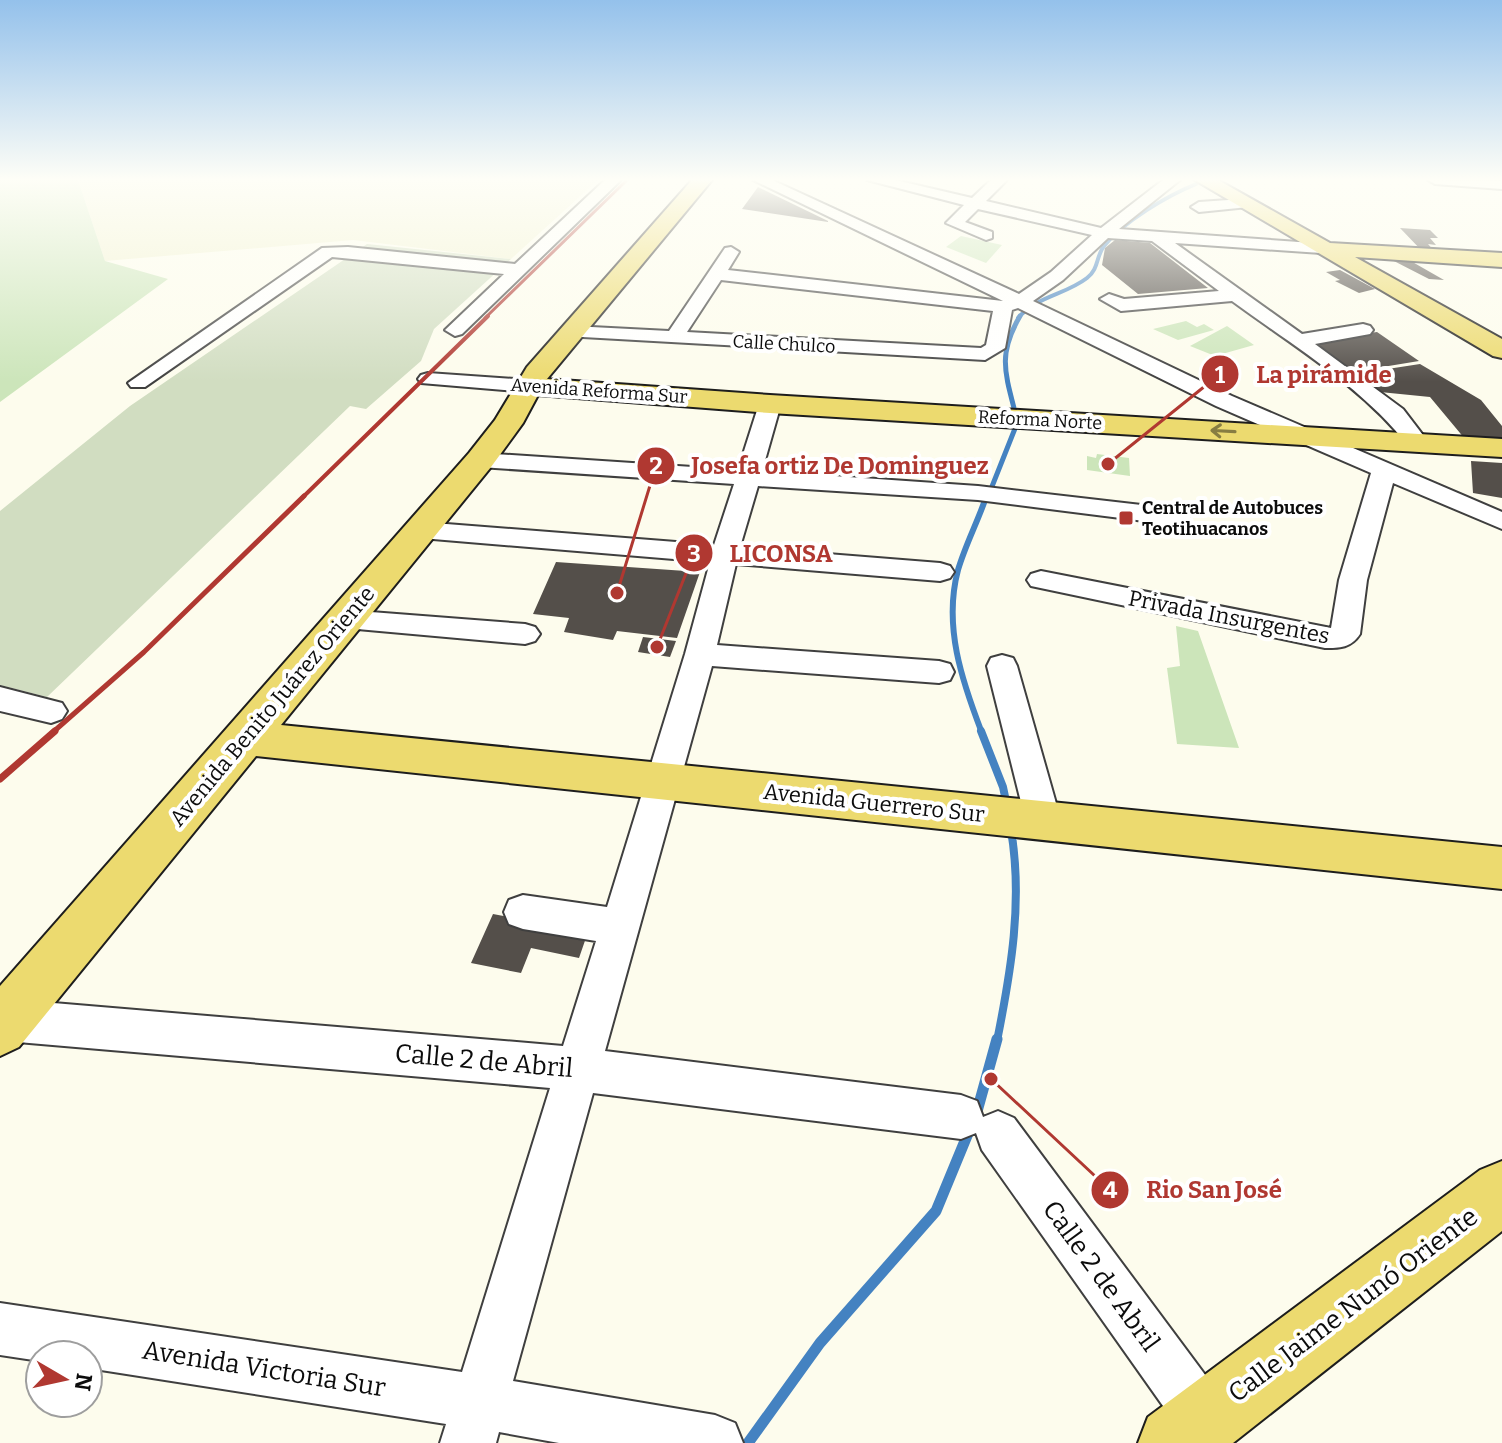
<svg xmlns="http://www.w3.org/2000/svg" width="1502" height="1443" font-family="Bitter,serif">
	<rect width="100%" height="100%" fill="#fdfced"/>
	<!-- farmland -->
	<path fill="#f1f1d0" d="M78,180H598L511,259L353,240L105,261Z"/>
	<!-- green -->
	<path fill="#cce5ba" d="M0,180H78L105,261L168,279L0,402Z
		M961,236L1002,245L986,263L946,247Z
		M1186,321L1197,327L1204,324L1214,330L1178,340L1153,329Z
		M1227,326L1254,345L1215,356L1190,346Z
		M1097,454L1129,458L1130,476L1087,470V456L1096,458Z
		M1176,626L1198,631L1239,748L1177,744L1167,668L1180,666Z"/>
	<!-- cemetery -->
	<path fill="#d1ddc1" d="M367,244L511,259L434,329L421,361L366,409L350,406L47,697L0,685V511L130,406Z"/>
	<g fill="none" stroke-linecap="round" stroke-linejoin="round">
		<!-- stream-far4 -->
		<path stroke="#4482c1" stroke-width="4" d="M1018,318C1037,296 1065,295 1087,278C1099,269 1096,256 1104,246C1124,221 1167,196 1196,184"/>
		<!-- stream-far3 -->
		<path stroke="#4482c1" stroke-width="5" d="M1014,408C1004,370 999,352 1020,316
			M991,489L1016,426"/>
		<!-- stream-far2 -->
		<path stroke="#4482c1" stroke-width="6" d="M982,733C962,681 943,626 958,570C965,546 977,523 985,500"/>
		<!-- stream-far1 -->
		<path stroke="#4482c1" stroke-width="8" d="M981,731L1003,787L1007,806
			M997,1041C1011,971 1023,901 1011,830"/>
		<!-- stream -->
		<path stroke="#4482c1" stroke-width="11" d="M976,1115L997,1039
			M748,1443L820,1343L936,1211L969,1131"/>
	</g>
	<!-- building -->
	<path fill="#544f4a" d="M758,187L828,221V222L742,209Z
		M1400,228L1430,230L1438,238H1430L1436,245L1428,244L1435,252H1423Z
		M1115,240L1150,243L1208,288L1138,294L1102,265L1105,248Z
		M1390,259L1409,260L1444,280L1429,279Z
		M1340,270L1375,289L1359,293L1335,281L1340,280L1326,272Z
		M1377,332L1419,361L1352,372L1311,341Z
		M1420,364L1481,400L1502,426V441L1465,439L1430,397L1380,392L1355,374Z
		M1471,461L1502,463V498L1473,493Z
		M556,562L700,572L677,638L617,631L613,640L564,632L569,618L533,614Z
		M643,637L676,641L670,657L638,652Z
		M493,914L588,932L579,958L531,948L521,973L471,963Z"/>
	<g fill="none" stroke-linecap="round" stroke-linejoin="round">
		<defs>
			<path id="minor" d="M605,180H621L462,334L455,336L445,330L504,274L332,257L145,387H131L128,383L322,248L348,247L515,264Z
				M753,180H772L1019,294L1051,272L1092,235L978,209L965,222L992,232V238L986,240L946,223L964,205L867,180H895L972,198L991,180H1007L986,201L1101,228L1163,180H1180L1119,229L1327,244L1329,248L1327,252L1321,253L1175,243L1302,334L1363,324L1370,326L1373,330L1370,334L1315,344L1403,409L1429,443L1426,448H1410C1363,387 1293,346 1232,301L1121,311L1100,299L1109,294L1124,299L1219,291L1152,241L1108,238L1063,280L1033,301L1232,396L1502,512V529L1393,483L1367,580L1360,634C1351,648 1340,648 1325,648L1031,586L1027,580L1031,574L1041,571L1331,628L1339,580L1371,473L1216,406L1018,308L1012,310L1005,348L985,360L565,336L562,332L565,328L572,326L669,331L725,248L731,247L739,252L728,270L1003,301ZM721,280L993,311L986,345L981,348L687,332Z
				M1428,180L1502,181V189L1435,184Z
				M1243,199L1251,204L1248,207L1199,212L1191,207L1199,202Z
				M428,373L529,380L540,386L529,392L421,383L418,379L421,375Z
				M770,398L781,404L762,471L978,486L1176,509L1185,512L1189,517L1185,522L1176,525L978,500L758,486L740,547L940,563L950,566L954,572L950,578L940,581L736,564L717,645L939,661L950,664L954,672L950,680L939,683L712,666L605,1051L961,1095L977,1101L983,1117L998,1111L1014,1118L1223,1399L1231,1418L1223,1437C1208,1443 1200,1443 1185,1437L982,1150L976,1133L961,1139L593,1093L513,1381L715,1415L735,1423L743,1443H559L499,1432L496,1443H440L446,1424L88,1368V1355H40V1361L0,1355V1303L462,1372L550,1088L6,1041L0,1038V1002L6,999L563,1046L596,941L523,929L509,924L504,912L509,900L523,895L607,907L685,654L710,562L421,538L412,536L408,530L412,524L421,522L714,545L734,484L480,467L472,465L468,460L472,455L480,453L738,470L759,404Z
				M345,610L525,624L535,627L540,634L535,641L525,644L335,627L331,620L335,613Z
				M1002,655L1013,658L1017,666L1061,821L1055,832L1043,836L1023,832L1017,821L1023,810L987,666L991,658Z
				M0,687L62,703L67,711L62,719L51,723L0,711Z"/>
			<path id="major" d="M692,180H712L547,379L770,395L1502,439V457L770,413L538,395L523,423L491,467L281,725L1502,847V889L256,756L19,1047L0,1056V986L469,453L495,420L527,367Z
				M1195,180H1218L1330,243L1502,253V267L1355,257L1502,339V358L1493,356Z
				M1502,1161V1231L1233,1443H1138L1148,1417L1480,1170Z"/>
		</defs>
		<!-- minor casing -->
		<use href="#minor" stroke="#3f3f3f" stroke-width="4"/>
		<!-- major casing -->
		<use href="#major" stroke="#1d1d1d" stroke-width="4"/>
		<!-- minor -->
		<use href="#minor" fill="#fff" fill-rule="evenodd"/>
		<!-- major -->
		<use href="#major" fill="#ecda6f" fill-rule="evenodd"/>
		<!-- rail-far3 -->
		<path stroke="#b03831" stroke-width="3" d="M485,318L627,180"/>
		<!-- rail-far2 -->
		<path stroke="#b03831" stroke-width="4" d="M302,498L488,316"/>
		<!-- rail-far1 -->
		<path stroke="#b03831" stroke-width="5" d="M52,733L144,652L304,496"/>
		<!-- rail -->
		<path stroke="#b03831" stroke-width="7" d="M0,779L55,731"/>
	</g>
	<!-- one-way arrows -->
	<defs><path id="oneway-shaft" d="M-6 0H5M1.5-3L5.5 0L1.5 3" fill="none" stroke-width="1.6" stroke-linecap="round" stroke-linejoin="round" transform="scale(2)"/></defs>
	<use stroke="#877d42" href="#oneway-shaft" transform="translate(1223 431) rotate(-177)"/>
	<!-- sky -->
	<linearGradient id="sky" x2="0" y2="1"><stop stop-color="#94c1eb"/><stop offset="0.47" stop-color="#fefef7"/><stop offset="1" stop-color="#fefef7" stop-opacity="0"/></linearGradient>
	<rect width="1502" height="382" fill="url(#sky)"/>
	<!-- markers -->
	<rect fill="#b03831" stroke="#fff" stroke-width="3" x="1118" y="510" width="16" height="16" rx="4"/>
	<g text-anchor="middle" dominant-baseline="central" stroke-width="8" stroke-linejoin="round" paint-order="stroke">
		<!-- far-street labels -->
		<g font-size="18" fill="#0c0c0c" stroke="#fff">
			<text transform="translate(784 344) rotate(3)">Calle Chulco</text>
			<text transform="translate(599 391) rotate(4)">Avenida Reforma Sur</text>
			<text transform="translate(1040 420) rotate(3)">Reforma Norte</text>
		</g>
		<!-- far-poi labels -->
		<g font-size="18" font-weight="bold" fill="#0c0c0c" stroke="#fff" text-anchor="start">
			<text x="1142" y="508">Central de Autobuces<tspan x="1142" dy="21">Teotihuacanos</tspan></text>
		</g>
		<!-- street labels -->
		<g font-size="22" fill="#0c0c0c" stroke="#fff">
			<text transform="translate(1229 617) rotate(11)">Privada Insurgentes</text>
			<text transform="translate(272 706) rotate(-50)">Avenida Benito Juárez Oriente</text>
			<text transform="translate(874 803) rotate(6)">Avenida Guerrero Sur</text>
		</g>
		<!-- near-street labels -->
		<g font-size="26" fill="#0c0c0c" stroke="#fff">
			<text transform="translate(484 1061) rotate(5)">Calle 2 de Abril</text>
			<text transform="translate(1101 1276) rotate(54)">Calle 2 de Abril</text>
			<text transform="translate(1353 1305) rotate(-37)">Calle Jaime Nunó Oriente</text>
			<text transform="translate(264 1369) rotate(9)">Avenida Victoria Sur</text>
		</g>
	</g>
	<!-- callouts -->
	<path fill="none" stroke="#b03831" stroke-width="3" d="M1108 464L1220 374M617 593L656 466M657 647L694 553M991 1079L1110 1190"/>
	<g fill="#b03831" stroke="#fff" stroke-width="3">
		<circle cx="1108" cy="464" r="8"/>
		<circle cx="617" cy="593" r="8"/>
		<circle cx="657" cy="647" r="8"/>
		<circle cx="991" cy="1079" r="8"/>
		<circle cx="1220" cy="374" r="20"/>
		<circle cx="656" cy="466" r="20"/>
		<circle cx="694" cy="553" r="20"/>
		<circle cx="1110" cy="1190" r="20"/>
	</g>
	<g font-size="24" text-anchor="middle" font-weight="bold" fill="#fff">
		<text x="1220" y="383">1</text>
		<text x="656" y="474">2</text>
		<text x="694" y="562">3</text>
		<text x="1110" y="1198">4</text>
	</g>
	<g font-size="24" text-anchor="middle" font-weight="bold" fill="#b03831" stroke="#fff" stroke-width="8" stroke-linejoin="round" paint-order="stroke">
		<text x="1324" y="383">La pirámide</text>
		<text x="840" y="474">Josefa ortiz De Dominguez</text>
		<text x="781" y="562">LICONSA</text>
		<text x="1214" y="1198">Rio San José</text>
	</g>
	<!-- north arrow -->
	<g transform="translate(64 1379) rotate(99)"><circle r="38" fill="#ffffff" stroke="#9e9e9e" stroke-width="2"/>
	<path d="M0-6L14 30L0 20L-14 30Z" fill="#b03831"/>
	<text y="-12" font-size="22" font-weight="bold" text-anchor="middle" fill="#0c0c0c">N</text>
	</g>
</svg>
